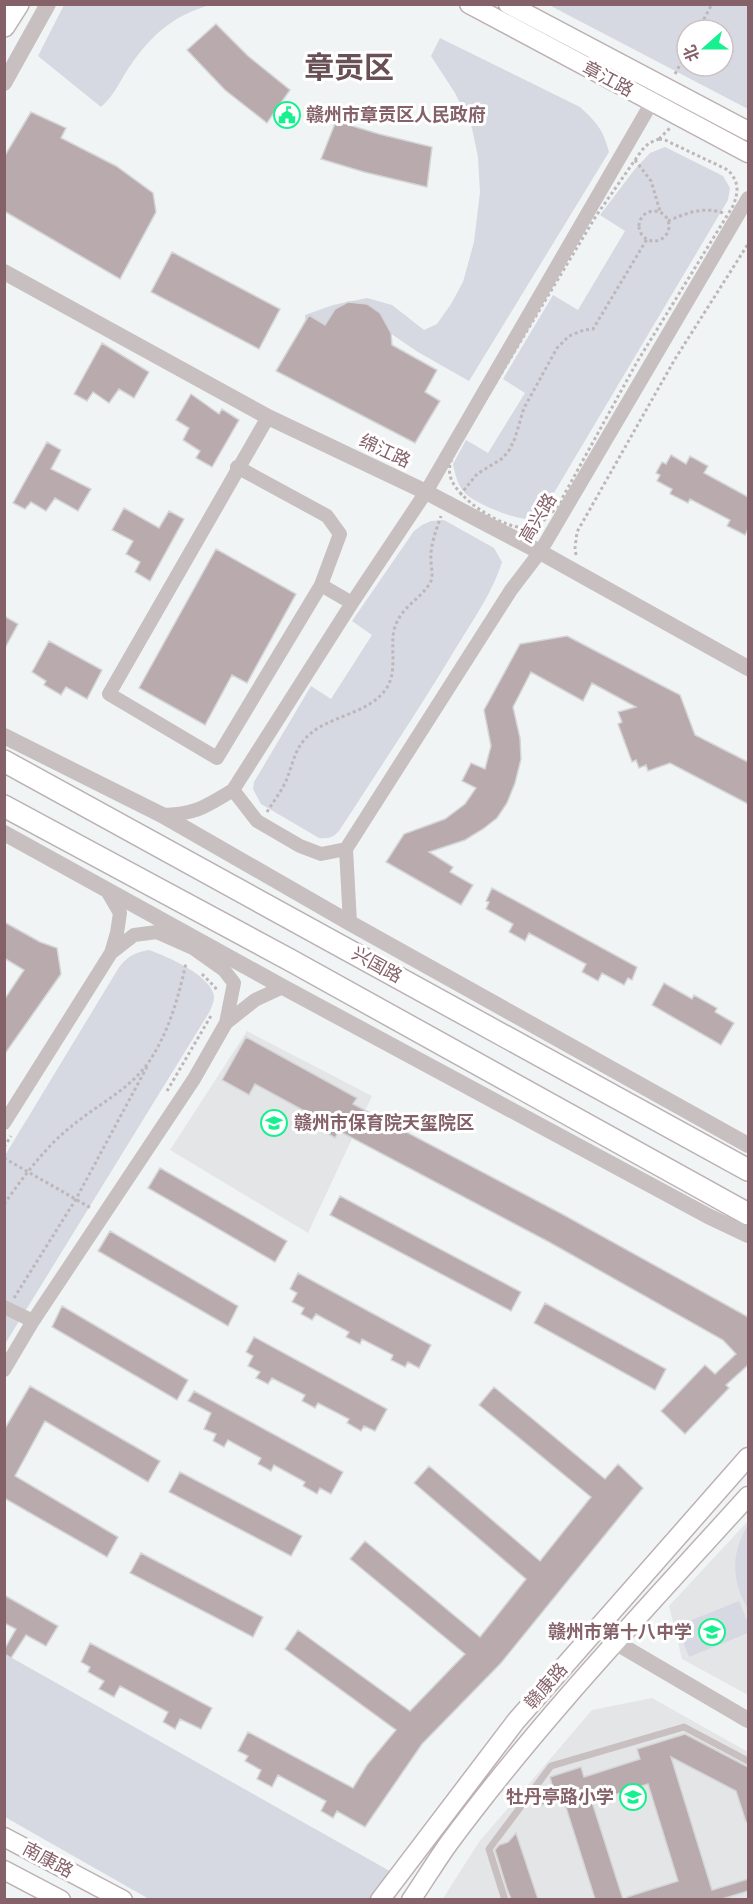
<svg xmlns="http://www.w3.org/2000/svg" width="753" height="1904" font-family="Helvetica,'Noto Sans SC',sans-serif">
	<rect width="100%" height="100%" fill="#f1f4f5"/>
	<!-- built -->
	<path fill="#e4e5e6" d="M247,1031L372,1096L308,1233L170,1150Z
		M748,1521V1695L682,1659L669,1606Z
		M652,1698L748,1752V1899L442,1900L479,1842L592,1710Z"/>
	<!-- green -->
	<path fill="#d6d8e2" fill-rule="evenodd" d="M64,5V4L210,5C174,15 151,35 130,66C120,80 115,95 101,107L38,56Z
		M549,5H748V109ZM687,30H723V66H687Z
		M440,38L580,107C597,123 603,129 609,152L469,381L418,352L384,329L327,324L306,328L305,315L333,305L367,298L392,305L424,330L437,324L451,304L463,282L474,242L480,192L478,157L472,128L455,93L431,56Z
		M665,147L723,176L730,188L728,200L542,513C540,515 537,517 535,518C522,524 475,503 466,494C458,487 455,474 453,464L466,440L488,453L525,393L503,379L553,295L578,310L625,231L600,215L635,169L650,153Z
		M444,520L494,548L502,562C493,591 475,617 459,643C422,705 381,766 341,828C335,837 330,839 319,838L261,804L253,789L254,782L311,686L331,699L372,635L352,621L414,531L422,525L431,521Z
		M149,950C166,956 213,976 214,997C214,1001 212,1006 210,1011L5,1344L4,1157L118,969C126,957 135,952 149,950Z
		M748,1525V1609C731,1581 731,1552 748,1525Z
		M739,1601L748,1623V1633L689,1657L677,1626Z
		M5,1654L395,1874L381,1899H149L5,1817Z"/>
	<!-- building -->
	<path fill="#b8aaad" stroke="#d4d5d6" stroke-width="1.5" d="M216,24L248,56L290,90L267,123L225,90L187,50Z
		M31,112L66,128L61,138L116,166L153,193L156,212L120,279L4,211V157Z
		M336,121L379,134L432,147L427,187L364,172L321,159Z
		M172,252L280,309L259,349L151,292Z
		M348,302L367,304L380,313L391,333L392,345L437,370L425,392L440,401L415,443L276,371L309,315L325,325L335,309Z
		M102,343L149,372L134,398L119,389L109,403L93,392L87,401L74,394Z
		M191,394L219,414L222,409L239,420L212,467L196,458L200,451L183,440L189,428L176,420Z
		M47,442L61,450L51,469L91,489L78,511L55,498L46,511L31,502L25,509L13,503Z
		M671,455L686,464L690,456L708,466L704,473L748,497V529L745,535L727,526L730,520L690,499L688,503L670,494L672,489L657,481L660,475L656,473L662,462L666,464Z
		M124,508L159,528L169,511L184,519L150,581L135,572L140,562L126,554L133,541L112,530Z
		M216,549L296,594L247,683L232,675L205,725L139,688Z
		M4,616L18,624L4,650Z
		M567,636L680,695L695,735L748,762V804L670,763L648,771L646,765L639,768L636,760L632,762L618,724L622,722L618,712L636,707L592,683L583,701L531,672L513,707L520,738L521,759L515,783L507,803L497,818L483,829L465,840L429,852L453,867L450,872L473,885L461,905L386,862L404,834L445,819L465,804L476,788L462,781L471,763L485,769L491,746L484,710L520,644Z
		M49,641L102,670L87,699L66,687L61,695L44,685L46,681L32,672Z
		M492,888L637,967L632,980L628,978L624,985L602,973L598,981L582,972L586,964L529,933L525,941L509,932L513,924L486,909L489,902L486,901Z
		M4,922L40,942L57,948L61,974L4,1055V1000L24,970L4,958Z
		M664,983L692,999L694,995L717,1008L715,1012L734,1023L721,1045L652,1005Z
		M246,1037L357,1098L353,1104L562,1214L748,1317V1368L747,1366L726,1385L729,1388L685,1434L661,1411L705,1365L715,1374L736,1354L723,1340L549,1242L339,1131L335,1138L319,1128L323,1121L255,1084L249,1095L222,1080Z
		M160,1168L287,1241L275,1262L148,1188Z
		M340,1196L521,1292L511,1311L330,1215Z
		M110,1231L238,1306L228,1326L98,1251Z
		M298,1273L431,1345L419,1368L408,1362L405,1367L391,1360L393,1355L362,1339L360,1344L346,1337L349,1332L316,1314L312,1320L301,1314L304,1308L292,1302L297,1293L290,1289Z
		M545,1303L666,1369L655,1390L534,1323Z
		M62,1306L188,1380L177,1400L52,1327Z
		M254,1337L387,1409L375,1431L364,1426L361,1431L347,1423L349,1419L318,1403L315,1408L302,1401L305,1395L272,1378L268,1384L256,1378L260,1372L248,1366L253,1356L246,1352Z
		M30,1386L160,1461L148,1482L45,1421L15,1476L118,1537L107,1557L4,1498V1430Z
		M494,1387L605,1479L618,1464L643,1488L501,1663L422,1744L365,1827L337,1811L333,1818L321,1811L326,1801L278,1775L272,1787L257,1779L261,1770L245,1761L248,1756L238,1751L248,1732L353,1788L367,1765L396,1730L285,1649L298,1630L410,1711L465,1654L350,1559L365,1541L480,1637L526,1579L414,1483L429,1466L540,1561L591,1497L479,1405Z
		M194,1391L343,1472L331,1494L320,1488L317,1494L303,1486L305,1482L274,1465L271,1471L258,1464L261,1458L228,1440L224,1447L213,1441L216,1434L204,1429L211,1413L188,1401Z
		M180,1472L302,1536L291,1556L169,1492Z
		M141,1553L263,1617L253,1637L130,1573Z
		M4,1595L58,1626L46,1646L26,1635L11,1658L4,1654V1650L16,1629L4,1623Z
		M90,1643L212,1708L201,1729L180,1719L175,1729L163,1722L168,1712L120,1686L114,1697L99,1689L104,1681L88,1672L90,1667L81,1662Z
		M685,1734L748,1767V1822H746L736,1791L671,1757L712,1890L748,1879V1891L722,1899H628L627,1897L678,1881L648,1784L592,1802L623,1899H595L563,1798L536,1807L552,1785L550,1777L581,1767L584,1777L640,1759L637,1749Z
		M516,1833L538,1899H511L507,1889L495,1850L499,1845L508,1842Z"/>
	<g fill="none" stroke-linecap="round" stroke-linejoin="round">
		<defs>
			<path id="secondary" d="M469,4L748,153
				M508,4L748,131
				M4,1837L123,1900
				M4,1870L61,1900
				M380,1900L516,1721L748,1457
				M411,1900C424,1881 436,1861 449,1843C540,1720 646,1609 748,1496"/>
			<path id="primary" d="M4,26L18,4
				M4,761L748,1170
				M4,806L290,960L748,1214"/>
		</defs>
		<!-- secondary casing -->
		<use href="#secondary" stroke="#bdb1b4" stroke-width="21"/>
		<!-- primary casing -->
		<use href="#primary" stroke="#bcb2b5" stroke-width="24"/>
		<!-- path -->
		<path stroke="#beb7b9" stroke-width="3" stroke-dasharray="3 3" stroke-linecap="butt" d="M698,30L712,4
			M675,74L687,52
			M659,139L665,140L728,170C739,182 739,191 733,206L637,362L559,504C551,514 543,524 530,527C508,533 454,498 450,475C447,462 457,449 463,437L596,216L642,150L649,143Z
			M659,139L670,128
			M635,160L651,181L660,211H657
			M639 226a15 15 0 1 1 30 0a15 15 0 1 1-30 0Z
			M668,221C686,213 704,206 723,213
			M460,495L477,474L503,458L510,449L515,438L524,408L557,348L569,336L584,330L593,329L647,239
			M576,555L575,548L577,532L675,359L748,244
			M267,812C273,802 281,792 286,781C292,767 294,751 305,739C326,715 367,716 386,689C398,671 390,649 394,630C400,607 420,600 430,583C434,576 431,568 431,561C430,545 436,531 441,516
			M202,974L215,987L217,991
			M167,1091L212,1014
			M4,1147L11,1136
			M4,1158L91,1208
			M4,1204C24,1176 46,1146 73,1125C100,1103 134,1087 152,1057C170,1028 179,995 186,963
			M14,1298L76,1199L148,1065"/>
		<!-- service -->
		<path stroke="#c8bfc1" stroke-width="7" d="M505,1900L489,1849L551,1766L684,1727L748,1761"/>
		<!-- minor -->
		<path stroke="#c8bfc1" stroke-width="14" d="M237,467L327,516L340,534L321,585L217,758L109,694L268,417
			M321,585L352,603
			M162,815C196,814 205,807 233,790
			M346,849L321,854L300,846L257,821L233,790L352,603L426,492L652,102
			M346,849L511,590L540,552L748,198
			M346,849L350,923
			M111,953L134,935L157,932L193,948L224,970L234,983L226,1023
			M4,1123L111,953L117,933L120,913L106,889
			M4,1307L33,1321
			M4,1370L33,1321L194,1079L226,1023L255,1000L283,987"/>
		<!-- tertiary -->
		<path stroke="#c8bfc1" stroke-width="16" d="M4,83L48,4
			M4,272L268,417L426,492L540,552L748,668
			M4,736L162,815L350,923L748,1145
			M4,833L283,987L708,1216L748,1235
			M615,1642L748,1720"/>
		<!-- secondary -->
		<use href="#secondary" stroke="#fff" stroke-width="18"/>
		<!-- primary -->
		<use href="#primary" stroke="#fff" stroke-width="21"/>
	</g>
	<!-- icons -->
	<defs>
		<symbol id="civic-ring" viewBox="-11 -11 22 22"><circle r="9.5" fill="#fff" stroke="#15f18e" stroke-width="1.5"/><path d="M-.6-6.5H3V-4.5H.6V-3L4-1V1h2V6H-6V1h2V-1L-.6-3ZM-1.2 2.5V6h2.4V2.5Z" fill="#15f18e"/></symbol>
		<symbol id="school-ring" viewBox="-11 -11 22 22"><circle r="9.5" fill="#fff" stroke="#15f18e" stroke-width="1.5"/><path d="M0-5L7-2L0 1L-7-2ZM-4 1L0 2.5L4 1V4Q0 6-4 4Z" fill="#15f18e"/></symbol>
	</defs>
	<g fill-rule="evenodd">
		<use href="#civic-ring" x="272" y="100" width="30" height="30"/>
		<use href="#school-ring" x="259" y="1108" width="30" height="30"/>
		<use href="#school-ring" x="697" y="1617" width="30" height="30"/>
		<use href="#school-ring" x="618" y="1782" width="30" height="30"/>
	</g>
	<g text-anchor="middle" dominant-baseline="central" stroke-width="6" stroke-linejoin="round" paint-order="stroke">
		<!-- street labels -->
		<g font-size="18" fill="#85616a" stroke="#fff">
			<text transform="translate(608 79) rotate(28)">章江路</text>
			<text transform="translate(385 451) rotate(25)">绵江路</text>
			<text transform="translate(538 518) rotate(-59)">高兴路</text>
			<text transform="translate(377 965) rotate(29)">兴国路</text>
			<text transform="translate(546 1686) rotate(-49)">赣康路</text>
			<text transform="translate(48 1860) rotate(28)">南康路</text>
		</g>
		<!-- poi labels -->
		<g font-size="18" font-weight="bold" fill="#85616a" stroke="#fff" text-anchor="start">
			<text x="306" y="115">赣州市章贡区人民政府</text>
			<text x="294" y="1123">赣州市保育院天玺院区</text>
			<text x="692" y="1632" text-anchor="end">赣州市第十八中学</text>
			<text x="614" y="1797" text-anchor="end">牡丹亭路小学</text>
		</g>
		<!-- town labels -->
		<g font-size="30" font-weight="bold" fill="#695056" stroke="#fff">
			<text x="349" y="67">章贡区</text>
		</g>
	</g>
	<!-- border -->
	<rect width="753" height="1904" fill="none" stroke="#85616a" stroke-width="12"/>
	<!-- north arrow -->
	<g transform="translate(705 48) rotate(249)"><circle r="28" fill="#ffffff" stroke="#cec0c3" stroke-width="1.5"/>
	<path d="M0-4.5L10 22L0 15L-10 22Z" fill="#15f18e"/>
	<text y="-9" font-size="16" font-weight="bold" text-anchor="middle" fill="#85616a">北</text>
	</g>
</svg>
